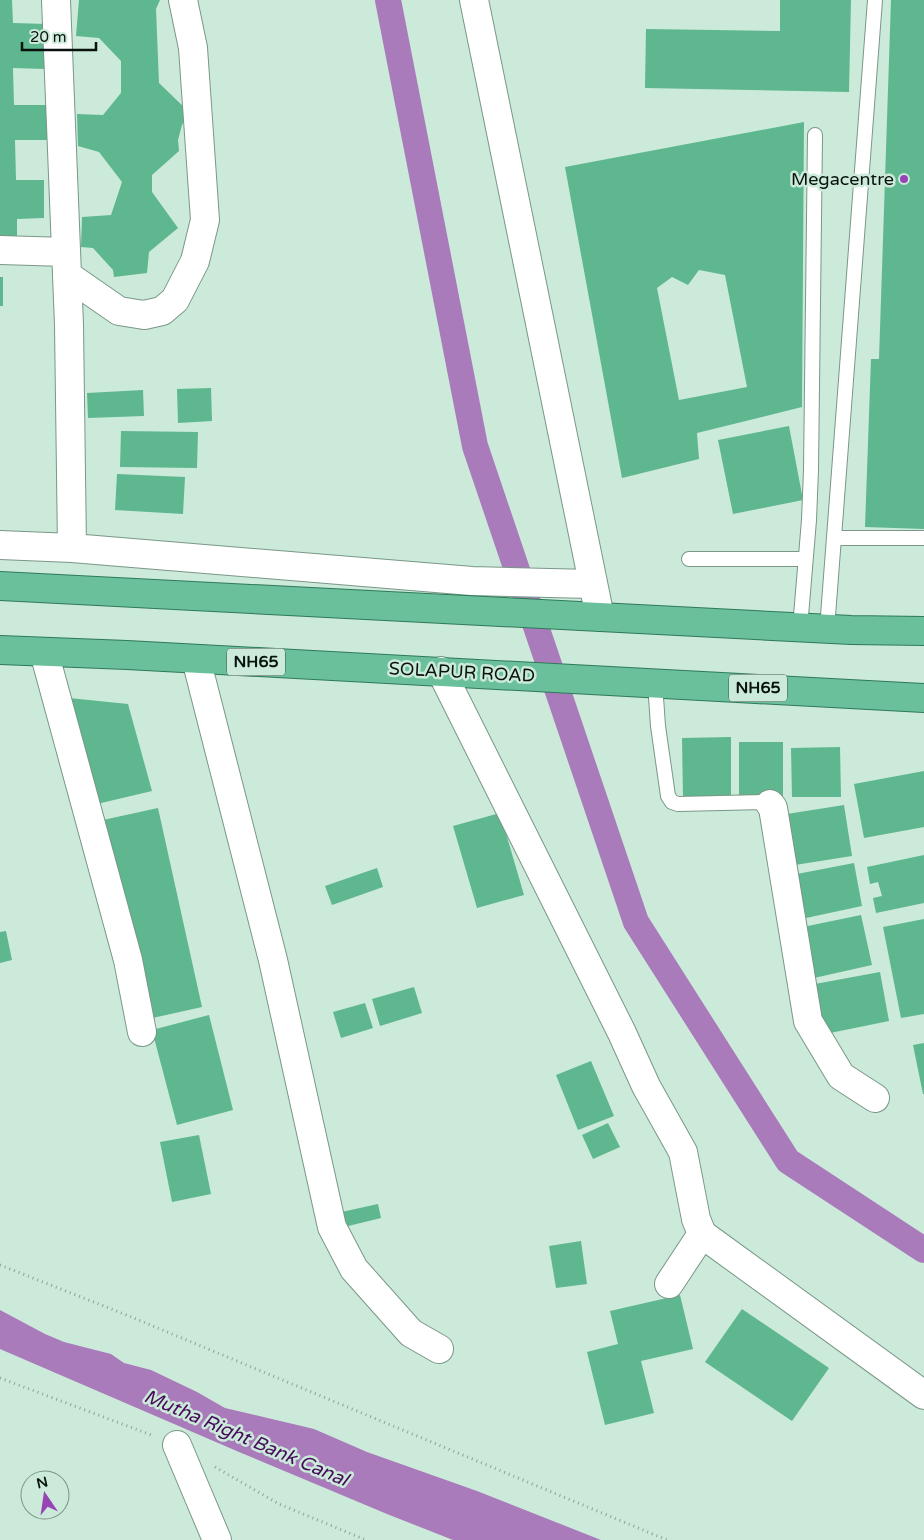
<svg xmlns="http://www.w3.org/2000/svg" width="924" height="1540" font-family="'Varela Round',sans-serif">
	<rect width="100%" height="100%" fill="#cbead9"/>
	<!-- water -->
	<path fill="#a97bbb" d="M0,1310L45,1334L64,1342L111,1354L124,1363L151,1370L197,1392L225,1408L314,1429L367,1452L477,1491L601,1540H453L387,1514L239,1452L0,1349Z"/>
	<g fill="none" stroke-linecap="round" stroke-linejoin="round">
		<!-- canal -->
		<path stroke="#a97bbb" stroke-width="26" d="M388,0L475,446L636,922L788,1161L924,1250"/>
	</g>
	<!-- building -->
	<path fill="#5eb78e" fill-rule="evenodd" d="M0,0H12L13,23L47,24L45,69L13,68L14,105H47V140H15L16,180H44V218L17,219V236L0,237Z
		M79,0H160L156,9L159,83L189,112L182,125L178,140L179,151L152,175V192L178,228L149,252L147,273L114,277L113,270L93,248L81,247L82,217L111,215L122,182L99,152L78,146L77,114L103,115L121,93V61L99,38L76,36Z
		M780,0H851L849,92L645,88L646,29L780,31Z
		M891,0H924V529L865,527L871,359H879Z
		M804,122L802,407L697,433L699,459L622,478L565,167ZM699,270L725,275L747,387L679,400L657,288L672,277L688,285Z
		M0,277H3V306H0Z
		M211,388L212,421L178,423L177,389Z
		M143,390L144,416L88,418L87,393Z
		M789,426L803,500L733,514L718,440Z
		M121,431L198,432L197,468L120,467Z
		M117,474L185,477L183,514L115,510Z
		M69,698L128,704L152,791L97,804Z
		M731,737V797L683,798L682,738Z
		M739,742H783V797H739Z
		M840,747L841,797H792L791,748Z
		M924,771V827L864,838L854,784Z
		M844,805L852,856L795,865L787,814Z
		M158,808L202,1007L148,1019L103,820Z
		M500,813L524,895L477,908L453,826Z
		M924,855V903L876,913L873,898L882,896L878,882L870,884L867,867Z
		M854,863L862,906L806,918L797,874Z
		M377,868L383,887L332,905L325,886Z
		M861,915L872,965L814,978L803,927Z
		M924,919V1014L901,1018L883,927Z
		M6,931L12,960L0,963V932Z
		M880,972L889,1021L825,1034L815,984Z
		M414,987L422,1013L380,1026L372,999Z
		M365,1003L373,1028L341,1038L333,1012Z
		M209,1015L233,1110L177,1125L152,1030Z
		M924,1043V1094H923L913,1045Z
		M591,1061L614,1116L578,1130L556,1075Z
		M608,1123L620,1147L593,1159L582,1135Z
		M199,1135L211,1194L172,1202L160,1142Z
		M378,1204L381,1218L340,1228L337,1213Z
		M581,1241L587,1284L556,1288L549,1246Z
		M680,1295L693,1349L641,1361L654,1413L605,1425L587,1352L618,1344L610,1311Z
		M742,1309L829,1368L792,1421L705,1362Z"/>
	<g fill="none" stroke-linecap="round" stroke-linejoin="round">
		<defs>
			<path id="service" d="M834,538H924
				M689,559H805
				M800,628L809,520L811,470L815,135
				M827,629L875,0
				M655,683L658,726L668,796L672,802L678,804L765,802L770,804"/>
			<path id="minor" d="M56,0L69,325L72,548
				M0,250L66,252
				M67,275L119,311L144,315L162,311L175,300L195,261L205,220L193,48L183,0
				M0,545L72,548L472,581L592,584
				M44,652L128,960L142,1032
				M196,659L273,960L332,1227L354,1269L411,1333L439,1349
				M441,671L622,1033L646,1086L683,1152L696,1219L702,1234L924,1395
				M770,804L773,808L808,1021L841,1076L875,1098
				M669,1284L702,1234
				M177,1445L217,1540"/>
			<path id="tertiary" d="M474,0L600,617"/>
			<path id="trunk" d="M0,586L851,630L924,631
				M0,650L127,655L924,698"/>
		</defs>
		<!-- service casing -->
		<use href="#service" stroke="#7a9787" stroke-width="16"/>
		<!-- minor casing -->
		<use href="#minor" stroke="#7a9787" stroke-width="30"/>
		<!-- tertiary casing -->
		<use href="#tertiary" stroke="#7a9787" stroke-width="30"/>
		<!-- trunk casing -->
		<use href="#trunk" stroke="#2f7958" stroke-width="30"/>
		<!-- path -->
		<path stroke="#8ba497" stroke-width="3" stroke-dasharray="1 4" stroke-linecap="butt" d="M0,1265L124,1314L667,1540
			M0,1378L154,1436
			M215,1467L279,1504L366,1540"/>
		<!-- service -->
		<use href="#service" stroke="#fff" stroke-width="14"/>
		<!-- minor -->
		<use href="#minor" stroke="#fff" stroke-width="28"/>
		<!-- tertiary -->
		<use href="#tertiary" stroke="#fff" stroke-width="28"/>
		<!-- trunk -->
		<use href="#trunk" stroke="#6ac09a" stroke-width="28"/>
	</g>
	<!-- markers -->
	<circle fill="#9745b5" stroke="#cbead9" stroke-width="2" cx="904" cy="179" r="5"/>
	<g text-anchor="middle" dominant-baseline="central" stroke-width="5" stroke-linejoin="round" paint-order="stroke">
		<!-- shield labels -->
		<g fill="#cbead9" stroke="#42544a" stroke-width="1">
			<rect x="227" y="648.5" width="58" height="27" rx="4"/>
			<rect x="729" y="674.5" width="58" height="27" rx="4"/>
		</g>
		<g font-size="16" font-weight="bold" fill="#08130d">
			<text x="256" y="662">NH65</text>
			<text x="758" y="688">NH65</text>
		</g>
		<!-- poi labels -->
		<g font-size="18" fill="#08130d" stroke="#cbead9" text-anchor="end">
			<text x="894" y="179">Megacentre</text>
		</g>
		<!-- street labels -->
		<g font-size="18" fill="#08130d" stroke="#cbead9">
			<text transform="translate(462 672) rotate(3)">SOLAPUR ROAD</text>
		</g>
		<!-- water labels -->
		<g font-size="19" font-style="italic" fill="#480b5c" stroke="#cbead9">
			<text transform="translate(246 1438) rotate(23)">Mutha Right Bank Canal</text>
		</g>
	</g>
	<!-- north arrow -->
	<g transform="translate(45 1495) rotate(347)"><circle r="24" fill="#cbead9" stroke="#7d9487"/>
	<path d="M0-4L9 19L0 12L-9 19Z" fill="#9745b5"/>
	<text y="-8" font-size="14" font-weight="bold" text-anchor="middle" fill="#08130d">N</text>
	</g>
	<!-- scale -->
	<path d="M22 42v8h74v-8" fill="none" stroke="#08130d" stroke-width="2.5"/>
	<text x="30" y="42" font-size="15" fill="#08130d" stroke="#cbead9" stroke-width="4" paint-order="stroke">20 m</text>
</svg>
